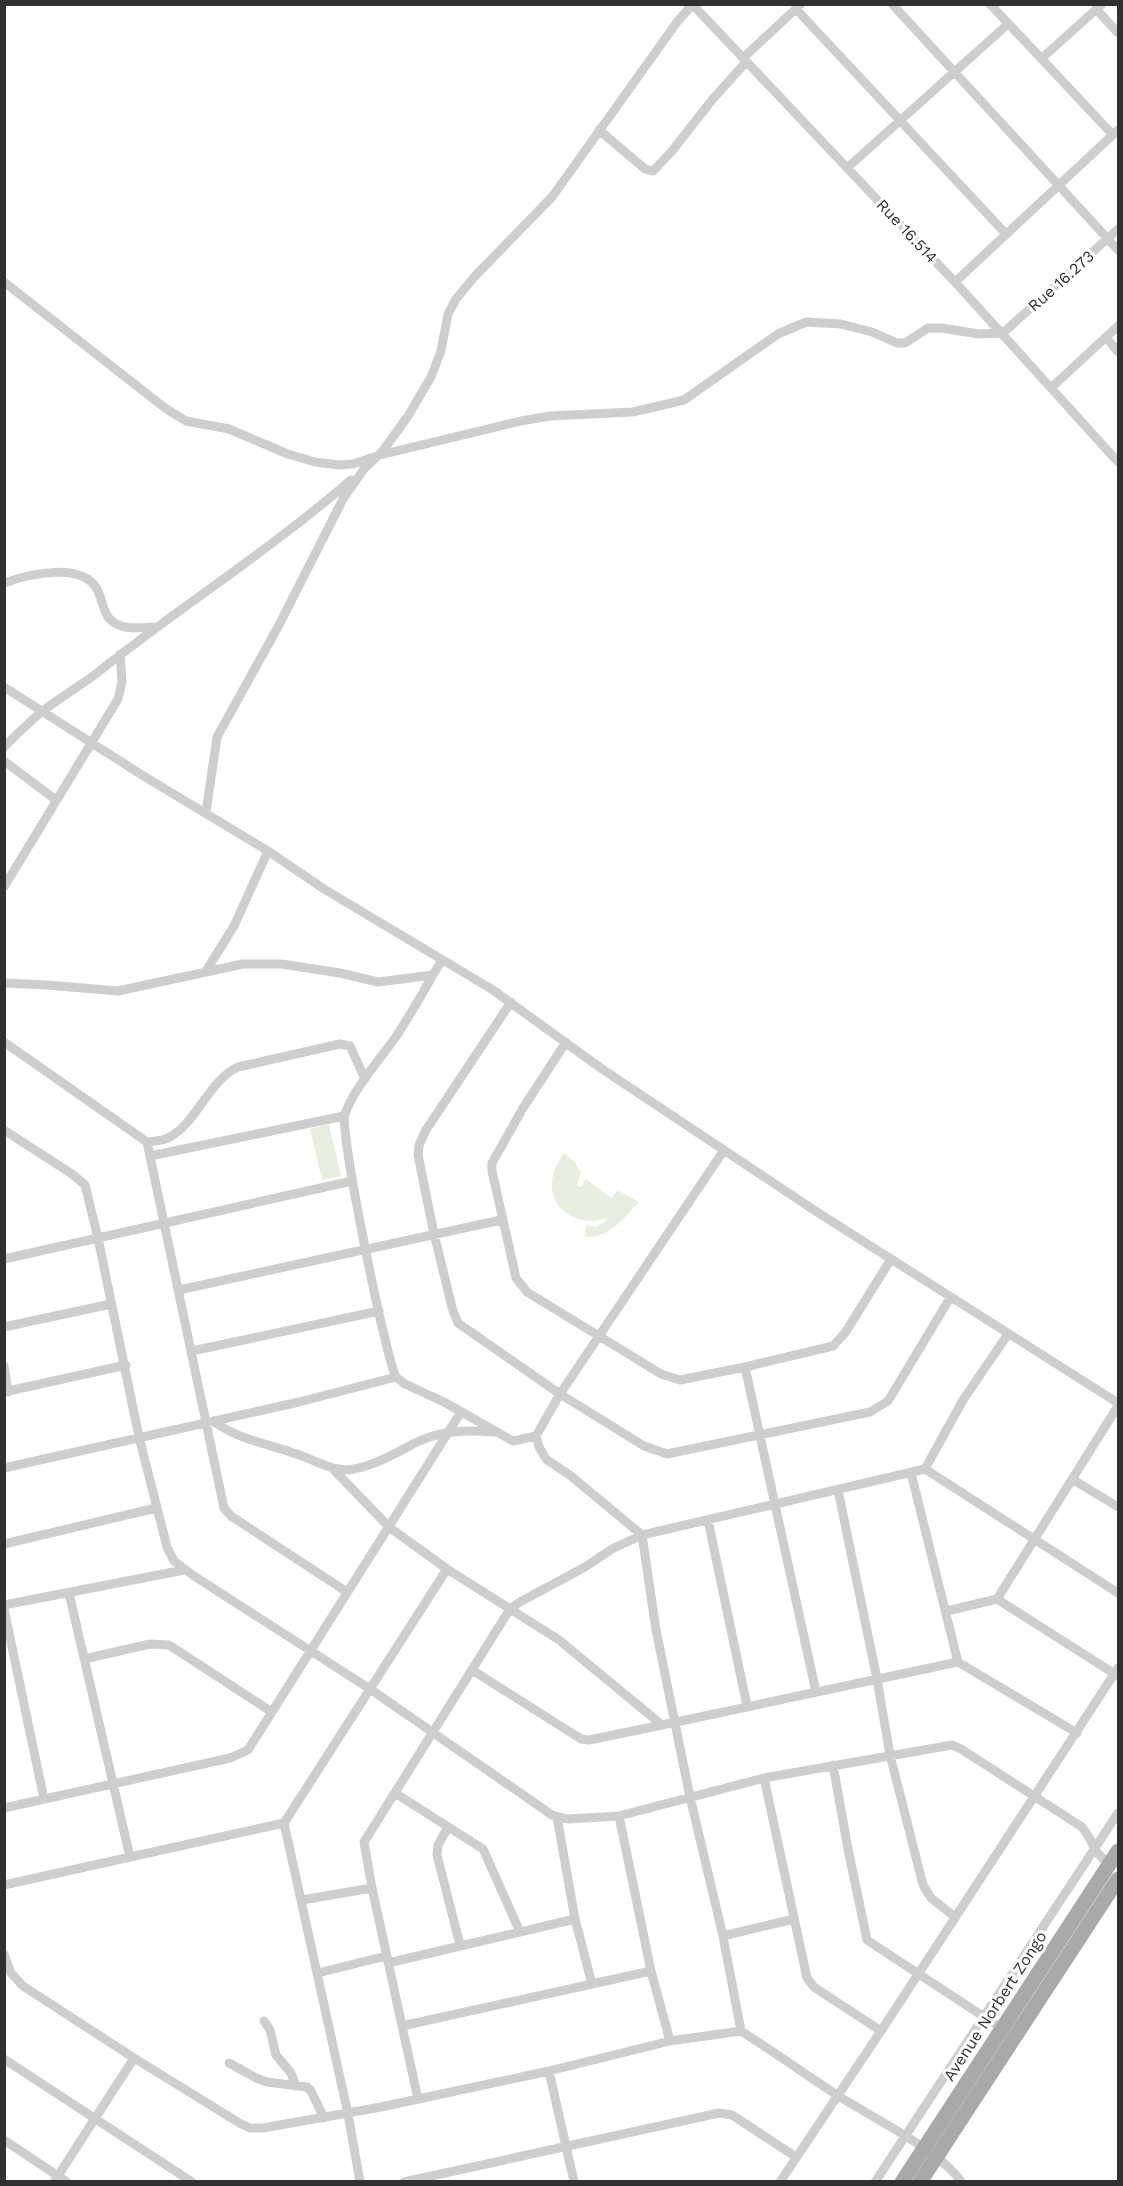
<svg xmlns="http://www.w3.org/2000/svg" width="1123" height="2186" font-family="'Work Sans',sans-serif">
	<rect width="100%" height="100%" fill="#fff"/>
	<!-- green -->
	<path fill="#e8eee0" d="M329,1124L341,1176L322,1180L310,1129Z
		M564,1153L575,1162L581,1173L577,1185L581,1187L586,1179L611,1198L618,1190L639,1202C625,1217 607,1241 584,1236L587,1225L596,1227L605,1222L607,1218C578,1228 545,1209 553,1175C555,1167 559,1160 564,1153Z"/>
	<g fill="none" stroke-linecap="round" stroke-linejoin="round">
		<!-- minor -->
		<path stroke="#cecece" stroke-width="9" d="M692,4L955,282L1118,462
			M892,4L1118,250
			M990,4L1113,135
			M796,9L1006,234
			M1097,10L1118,33
			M743,58L800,5
			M1041,59L1102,4
			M599,130L645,169L653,171L672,151L712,100L746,62
			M847,168L1008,24
			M4,282L165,408L186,421L229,429L288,454L315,462L339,465L353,464L380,455L521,421L550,416L633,412L684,400L778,334L806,322L841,324L872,332L897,343H905L928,328H942L979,334L1003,333L1118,229
			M955,282L1118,130
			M1106,337L1118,352
			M1052,387L1118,326
			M4,583C29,574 84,561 98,591C104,604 103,619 119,625C129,630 145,627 156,627
			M4,687L142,775L268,851L324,889L493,990L602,1069L817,1212L1118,1403
			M4,747C17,734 30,721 44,710C61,697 80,686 97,673C180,607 270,550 351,480
			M4,761L56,800
			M206,812L217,737L279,625L343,499L364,469L382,452L408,416L431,377L441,351L448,314L456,299L475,276L552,197L677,22L693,4
			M4,887L118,699L122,682L120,654
			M442,960C426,986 412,1013 395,1038C380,1059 353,1090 345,1114C339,1130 385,1355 396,1377L405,1384L444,1402L513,1441L536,1436
			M206,971L234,926L268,851
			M4,983L47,985L118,991L243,964H281L340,973L378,982L433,975
			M511,1002L426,1130L419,1145L418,1155L434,1234L453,1311L458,1323L560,1394L644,1446L667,1454L870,1412L888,1401L950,1298
			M4,1042L147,1142C154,1141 164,1141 170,1137C198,1121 208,1081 238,1067L340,1044L350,1046L365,1079
			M566,1042L523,1108L492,1163V1171L516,1278L527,1292L661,1374L680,1380L745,1367L833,1346L845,1333L891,1259
			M4,1130L72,1174L85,1185L98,1238L139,1437L167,1547L174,1561L194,1576L370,1689L552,1815L567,1819L619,1816L764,1778L952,1745L961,1749L1082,1827L1089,1837L1095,1850L1109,1865
			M147,1142L224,1508L231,1516L347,1592
			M724,1150L560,1394L536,1436L539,1447L546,1459L571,1476L642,1535L656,1630L690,1797L723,1936L741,2031
			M150,1156L344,1116
			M4,1259L352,1181
			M179,1290L501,1220
			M4,1327L111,1304
			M192,1351L379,1311
			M4,1366L8,1392
			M745,1367L816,1692
			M4,1392L126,1365
			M213,1421C240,1441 271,1444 302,1456C319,1462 335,1473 354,1469C377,1465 397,1452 417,1442C443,1430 466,1430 494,1432
			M4,1468L299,1402L396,1377
			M333,1469L389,1527L447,1569L559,1640L662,1725L958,1662L1077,1733
			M925,1469L963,1400L1008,1334
			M911,1473L958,1662
			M1072,1479L1118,1507
			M838,1490L877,1679L890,1755L923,1885L931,1898L955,1917
			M708,1520L747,1706
			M4,1544L156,1508
			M69,1593L130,1857
			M997,1599L1118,1676
			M4,1605L184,1570
			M4,1609L44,1799
			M947,1611L997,1599L1118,1406
			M84,1659L150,1644L169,1645L272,1712
			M472,1670L581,1739L589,1740L662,1725
			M833,1765L848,1849L867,1940L1001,2028
			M764,1778L807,1978L814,1987L881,2031
			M395,1793L483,1849L520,1932
			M4,1808L230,1758L248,1750L461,1412
			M619,1816L651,1971L670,2041
			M557,1817L575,1919L592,1984
			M284,1823L348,2114L360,2182
			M448,1827L438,1845L437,1855L460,1945
			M4,1885L284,1823L447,1569
			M302,1900L372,1888
			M723,1936L794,1919
			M4,1954L11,1973L23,1986L134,2058L241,2124L250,2128H263L381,2107L549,2071L670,2041L741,2031C774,2052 805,2074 837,2095C869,2116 942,2151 961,2182
			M388,1963L575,1919
			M318,1973L386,1956
			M264,2021L270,2030L276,2055L291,2073L296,2086
			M402,2026L651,1971
			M4,2059L192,2182
			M229,2063L256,2078L267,2082L307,2087L311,2091L324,2118
			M549,2071L574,2182
			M418,2099L372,1888L364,1842L510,1609L520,1602L585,1567L612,1549L642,1535L925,1469L1118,1593
			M4,2140L67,2182
			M54,2182L134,2058
			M404,2182L719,2113L732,2115L796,2157
			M780,2182L881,2031L1118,1668
			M875,2182L1118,1813"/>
		<!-- primary -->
		<path stroke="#a9a9a9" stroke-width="15" d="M902,2182L1118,1851
			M920,2182L1118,1879"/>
	</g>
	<g text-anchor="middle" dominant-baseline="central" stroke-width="6" stroke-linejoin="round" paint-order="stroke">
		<!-- street labels -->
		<g font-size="16" fill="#313131" stroke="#fff">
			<text transform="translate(907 231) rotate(47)">Rue 16.514</text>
			<text transform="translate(1061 281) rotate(-42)">Rue 16.273</text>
			<text transform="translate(995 2006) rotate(-57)">Avenue Norbert Zongo</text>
		</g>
	</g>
	<!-- border -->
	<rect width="1123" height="2186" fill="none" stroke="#313131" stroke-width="12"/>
</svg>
